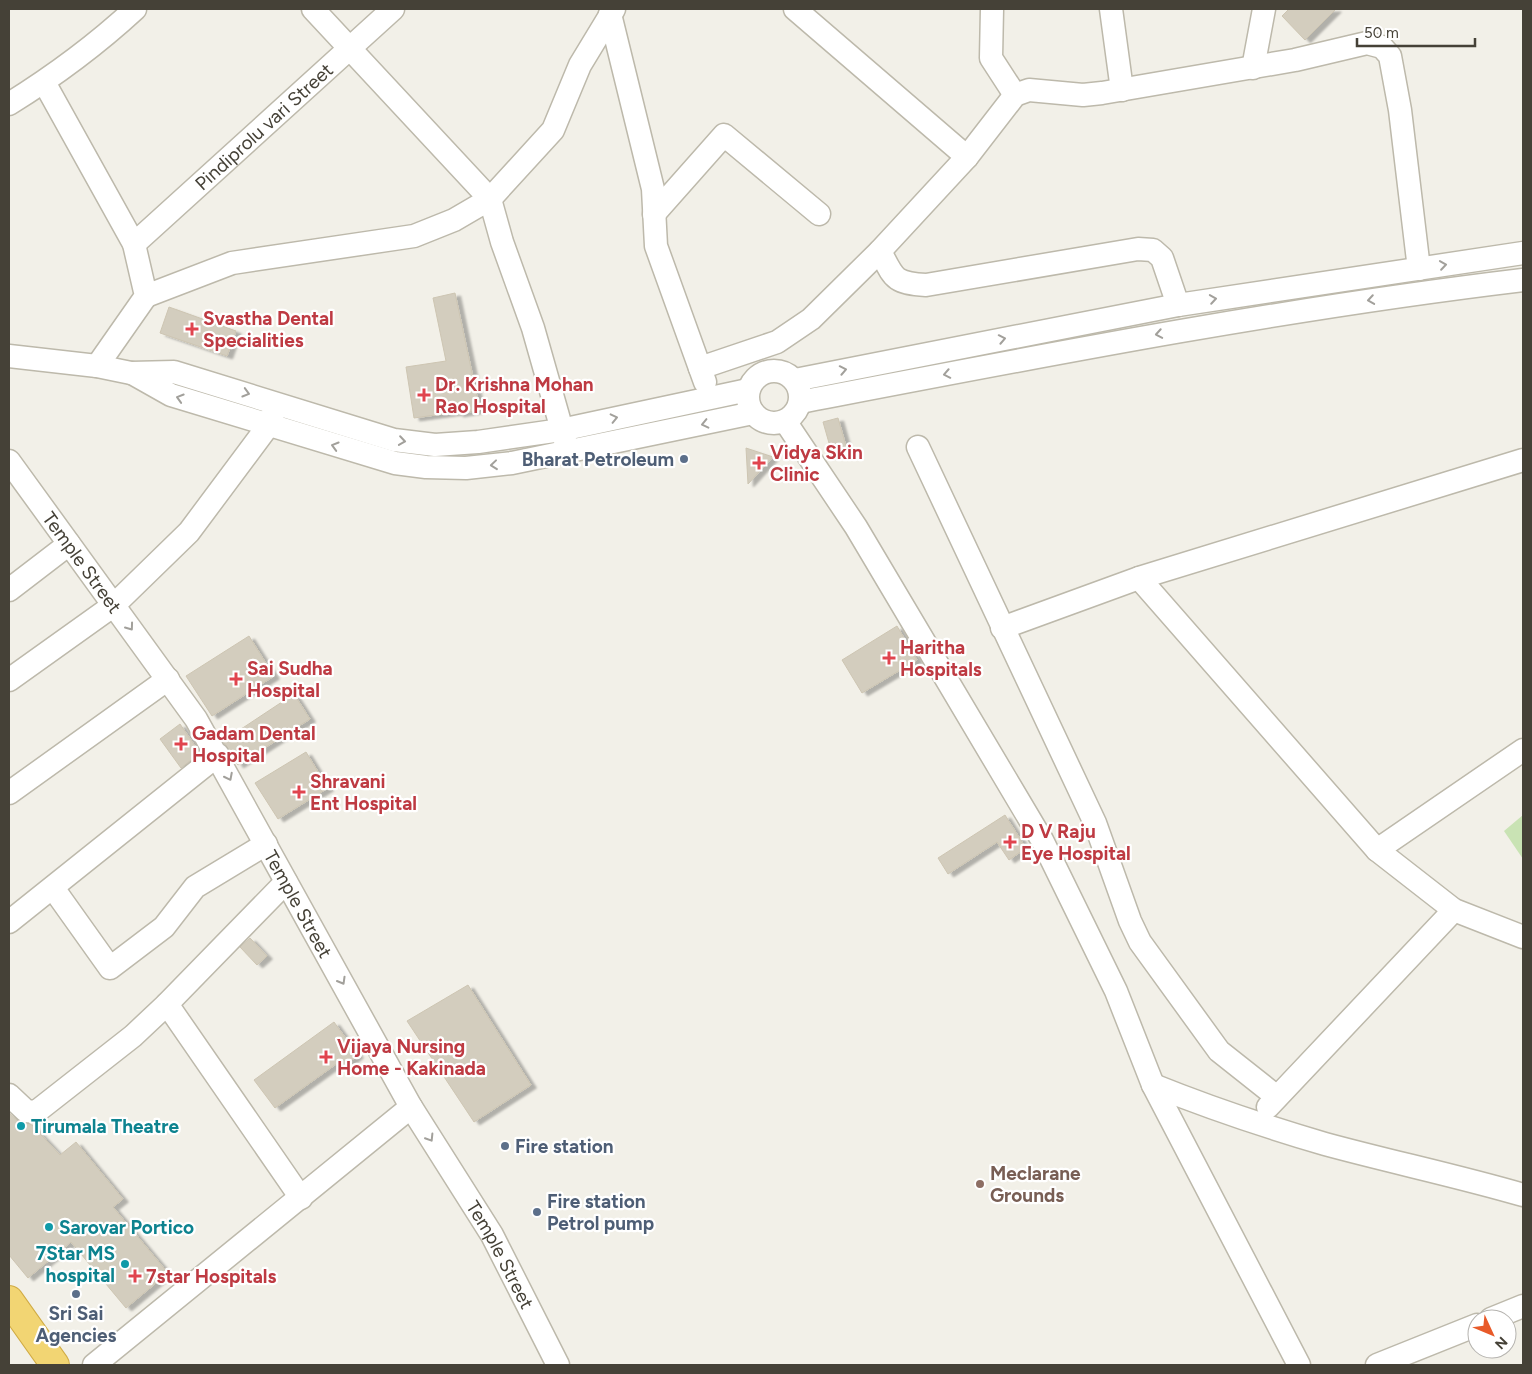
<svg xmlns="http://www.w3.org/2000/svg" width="1532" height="1374" font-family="Figtree,sans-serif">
	<defs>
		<filter id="shadow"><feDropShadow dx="5.5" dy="3" stdDeviation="1" flood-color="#0004"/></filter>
	</defs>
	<rect width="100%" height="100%" fill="#f2f0e8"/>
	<!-- green -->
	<path fill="#c9e3b4" d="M1523,815V859L1504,831Z"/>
	<!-- building -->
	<path fill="#d3cdbe" stroke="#cdc5b2" filter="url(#shadow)" d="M1289,9H1336L1305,40L1282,16Z
		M455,293L480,410L458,414L457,412L414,418L406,367L446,361L433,298Z
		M169,307L236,331L227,356L160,333Z
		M838,418L846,446L831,450L823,422Z
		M746,448L773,457L748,484Z
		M897,626L917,660L862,693L842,660Z
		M249,636L274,676L212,716L186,676Z
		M294,694L310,719L238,765L223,741Z
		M180,724L200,753L181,768L160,739Z
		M306,752L328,788L278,819L255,783Z
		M1005,815L1026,848L1009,860L997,842L948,874L938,858Z
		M250,938L267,956L257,965L240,947Z
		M468,985L531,1085L474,1122L407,1021Z
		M334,1022L358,1055L343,1067L339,1062L275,1108L254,1080Z
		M9,1113L18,1121L32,1125L60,1155L76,1142L123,1199L113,1207L168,1273L126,1308L71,1242L28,1278L9,1255Z"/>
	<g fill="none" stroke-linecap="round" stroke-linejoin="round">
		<defs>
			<g id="minor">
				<path d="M313,9L490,199L553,130L580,65L614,9"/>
				<path d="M795,9L967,157"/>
				<path d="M992,9L991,58L1015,95"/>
				<path d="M1111,9L1122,90"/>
				<path d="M610,14L653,189L656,246L705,382"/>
				<path d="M1253,68L1264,9"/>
				<path d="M44,82L134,244L146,296L97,366"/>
				<path d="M9,104C54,76 96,45 135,9"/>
				<path d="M654,214L724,135L819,214"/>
				<path id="s1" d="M134,244L393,9"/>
				<path d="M880,251C894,278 893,283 926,285L1138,249L1153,250L1162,258L1178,305"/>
				<path d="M146,296L232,263L414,236L454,220L490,199L502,242L533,328L566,444"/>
				<path d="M9,356L97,366L131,373L174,372L394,440L435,445L478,442L561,430L748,390"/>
				<path d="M700,368L777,342L811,319L880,251L967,157L1015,95L1029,90L1083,95L1102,93L1295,60L1367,43L1382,47L1390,56L1400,110L1419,269"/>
				<circle cx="774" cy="397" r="26"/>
				<path d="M132,373L171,395L395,463L426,467L466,468L512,463L753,413"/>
				<path d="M795,380L1178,305L1523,253"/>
				<path d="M800,402C1040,356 1280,309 1523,280"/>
				<path d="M785,421L856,527L1042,840L1116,991L1153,1085L1299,1365"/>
				<path d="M918,447L1095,823L1130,921L1140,942L1219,1051L1277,1097"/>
				<path id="s2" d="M9,461L196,719L411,1107L492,1235L558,1365"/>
				<path d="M1139,578L1377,850L1454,910L1523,937"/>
				<path d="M9,590L69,544"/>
				<path d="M1002,628L1139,578L1523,460"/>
				<path d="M9,680L114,605L189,532L268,426L273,414"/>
				<path d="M9,793L168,679"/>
				<path d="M1377,850L1523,750"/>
				<path d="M53,888L110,968L164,927L195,887L266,844"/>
				<path d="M9,922L218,755"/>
				<path d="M167,1004L301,1198"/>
				<path d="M1153,1085C1210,1108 1267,1127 1325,1144C1391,1162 1458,1176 1523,1195"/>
				<path d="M9,1095L26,1111L36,1112L133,1036L167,1004L286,882"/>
				<path d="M1268,1107L1454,910"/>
				<path d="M1491,1319L1523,1306"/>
				<path d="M94,1365L411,1107"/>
				<path d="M1377,1365L1477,1325"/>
			</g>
			<path id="highway" d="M9,1300L55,1365"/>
		</defs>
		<!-- minor casing -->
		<use href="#minor" stroke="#bdb9ab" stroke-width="25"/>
		<!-- highway casing -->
		<use href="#highway" stroke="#d0ab44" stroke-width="30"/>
		<!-- minor -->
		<use href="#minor" stroke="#fff" stroke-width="22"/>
		<!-- highway -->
		<use href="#highway" stroke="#f2d573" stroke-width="28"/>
	</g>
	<!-- one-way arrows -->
	<defs><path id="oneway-chevron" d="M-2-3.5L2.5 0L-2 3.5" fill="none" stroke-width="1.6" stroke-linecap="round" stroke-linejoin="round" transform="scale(1.25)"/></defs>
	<g stroke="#a2a09b">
		<use href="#oneway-chevron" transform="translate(1443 265) rotate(-8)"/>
		<use href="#oneway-chevron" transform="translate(1213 299) rotate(-9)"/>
		<use href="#oneway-chevron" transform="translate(1371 300) rotate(171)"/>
		<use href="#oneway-chevron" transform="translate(1159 334) rotate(170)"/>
		<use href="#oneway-chevron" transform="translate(1002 339) rotate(-11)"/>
		<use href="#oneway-chevron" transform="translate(843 370) rotate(-11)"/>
		<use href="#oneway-chevron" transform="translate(947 374) rotate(169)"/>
		<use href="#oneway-chevron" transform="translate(246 393) rotate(16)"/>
		<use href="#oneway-chevron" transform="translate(180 398) rotate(-163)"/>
		<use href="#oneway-chevron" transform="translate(614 418) rotate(-13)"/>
		<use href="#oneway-chevron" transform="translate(705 424) rotate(167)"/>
		<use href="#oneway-chevron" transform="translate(402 441) rotate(8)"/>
		<use href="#oneway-chevron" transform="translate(335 446) rotate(-164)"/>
		<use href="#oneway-chevron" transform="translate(494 465) rotate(174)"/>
		<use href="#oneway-chevron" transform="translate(130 627) rotate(54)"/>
		<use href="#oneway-chevron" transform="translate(229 777) rotate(63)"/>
		<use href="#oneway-chevron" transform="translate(342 981) rotate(60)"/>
		<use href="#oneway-chevron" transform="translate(430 1138) rotate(58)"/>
	</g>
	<!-- markers -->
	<g fill="#e0444e" stroke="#fff" stroke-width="2">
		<path d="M189.5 321.5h5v5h5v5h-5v5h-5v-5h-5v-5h5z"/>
		<path d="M421.5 387.5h5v5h5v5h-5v5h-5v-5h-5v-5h5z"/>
		<path d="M756.5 455.5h5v5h5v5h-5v5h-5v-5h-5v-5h5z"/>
		<path d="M886.5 650.5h5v5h5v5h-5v5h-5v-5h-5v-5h5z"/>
		<path d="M233.5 671.5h5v5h5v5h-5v5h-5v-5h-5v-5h5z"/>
		<path d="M178.5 736.5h5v5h5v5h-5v5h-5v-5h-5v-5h5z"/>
		<path d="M296.5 784.5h5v5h5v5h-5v5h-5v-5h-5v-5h5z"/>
		<path d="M1007.5 834.5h5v5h5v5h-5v5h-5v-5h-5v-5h5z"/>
		<path d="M323.5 1049.5h5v5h5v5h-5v5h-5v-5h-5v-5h5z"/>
		<path d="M132.5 1268.5h5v5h5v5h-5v5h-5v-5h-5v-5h5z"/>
	</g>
	<g fill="#5c6f8a" stroke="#fff" stroke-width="2">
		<circle cx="684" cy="459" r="5"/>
		<circle cx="505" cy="1146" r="5"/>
		<circle cx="537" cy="1212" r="5"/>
		<circle cx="76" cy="1294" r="5"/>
	</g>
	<g fill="#0f9aa8" stroke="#fff" stroke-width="2">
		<circle cx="21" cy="1126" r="5"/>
		<circle cx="49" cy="1227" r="5"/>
		<circle cx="125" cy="1264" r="5"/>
	</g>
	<circle fill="#8d6e63" stroke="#fff" stroke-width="2" cx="980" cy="1184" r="5"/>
	<g text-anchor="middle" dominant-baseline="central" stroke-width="4.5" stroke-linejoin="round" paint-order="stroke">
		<!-- street labels -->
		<g font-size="19" fill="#454137" stroke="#fff">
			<text stroke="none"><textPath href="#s1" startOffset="175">Pindiprolu vari Street</textPath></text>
			<text stroke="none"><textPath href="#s2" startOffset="125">Temple Street</textPath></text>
			<text stroke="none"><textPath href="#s2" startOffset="530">Temple Street</textPath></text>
			<text stroke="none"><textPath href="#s2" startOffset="935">Temple Street</textPath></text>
		</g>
		<!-- health labels -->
		<g font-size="19" font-weight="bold" fill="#be3a42" stroke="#fff" text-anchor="start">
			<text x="203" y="318">Svastha Dental<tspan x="203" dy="22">Specialities</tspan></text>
			<text x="435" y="384">Dr. Krishna Mohan<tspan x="435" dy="22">Rao Hospital</tspan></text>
			<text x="770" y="452">Vidya Skin<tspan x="770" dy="22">Clinic</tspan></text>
			<text x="900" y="647">Haritha<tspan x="900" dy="22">Hospitals</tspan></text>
			<text x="247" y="668">Sai Sudha<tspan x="247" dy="22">Hospital</tspan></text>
			<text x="192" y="733">Gadam Dental<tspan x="192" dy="22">Hospital</tspan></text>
			<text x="310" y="781">Shravani<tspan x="310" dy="22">Ent Hospital</tspan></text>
			<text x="1021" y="831">D V Raju<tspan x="1021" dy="22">Eye Hospital</tspan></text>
			<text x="337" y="1046">Vijaya Nursing<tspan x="337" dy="22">Home - Kakinada</tspan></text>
			<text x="146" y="1276">7star Hospitals</text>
		</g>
		<!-- service labels -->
		<g font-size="19" font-weight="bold" fill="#4e5e75" stroke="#fff" text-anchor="start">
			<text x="674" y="459" text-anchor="end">Bharat Petroleum</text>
			<text x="515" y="1146">Fire station</text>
			<text x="547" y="1201">Fire station<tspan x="547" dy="22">Petrol pump</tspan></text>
			<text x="76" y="1313" text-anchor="middle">Sri Sai<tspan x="76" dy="22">Agencies</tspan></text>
		</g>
		<!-- culture labels -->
		<g font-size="19" font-weight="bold" fill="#0d838f" stroke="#fff" text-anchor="start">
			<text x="31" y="1126">Tirumala Theatre</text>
			<text x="59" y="1227">Sarovar Portico</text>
			<text x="115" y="1253" text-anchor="end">7Star MS<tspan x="115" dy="22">hospital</tspan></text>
		</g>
		<!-- education labels -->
		<g font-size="19" font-weight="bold" fill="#785e54" stroke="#fff" text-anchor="start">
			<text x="990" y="1173">Meclarane<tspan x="990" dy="22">Grounds</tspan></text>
		</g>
	</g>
	<!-- border -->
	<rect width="1532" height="1374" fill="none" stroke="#454137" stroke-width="20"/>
	<!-- north arrow -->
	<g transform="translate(1492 1334) rotate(134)"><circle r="24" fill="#ffffff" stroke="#b5b3af"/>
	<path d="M0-4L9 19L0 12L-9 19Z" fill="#e85a29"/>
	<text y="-8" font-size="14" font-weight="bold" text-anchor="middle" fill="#454137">N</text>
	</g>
	<!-- scale -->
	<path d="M1357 38v8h118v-8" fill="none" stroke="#454137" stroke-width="2.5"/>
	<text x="1364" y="38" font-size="15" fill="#454137" stroke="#ffffff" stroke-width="4" paint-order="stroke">50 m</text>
</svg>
